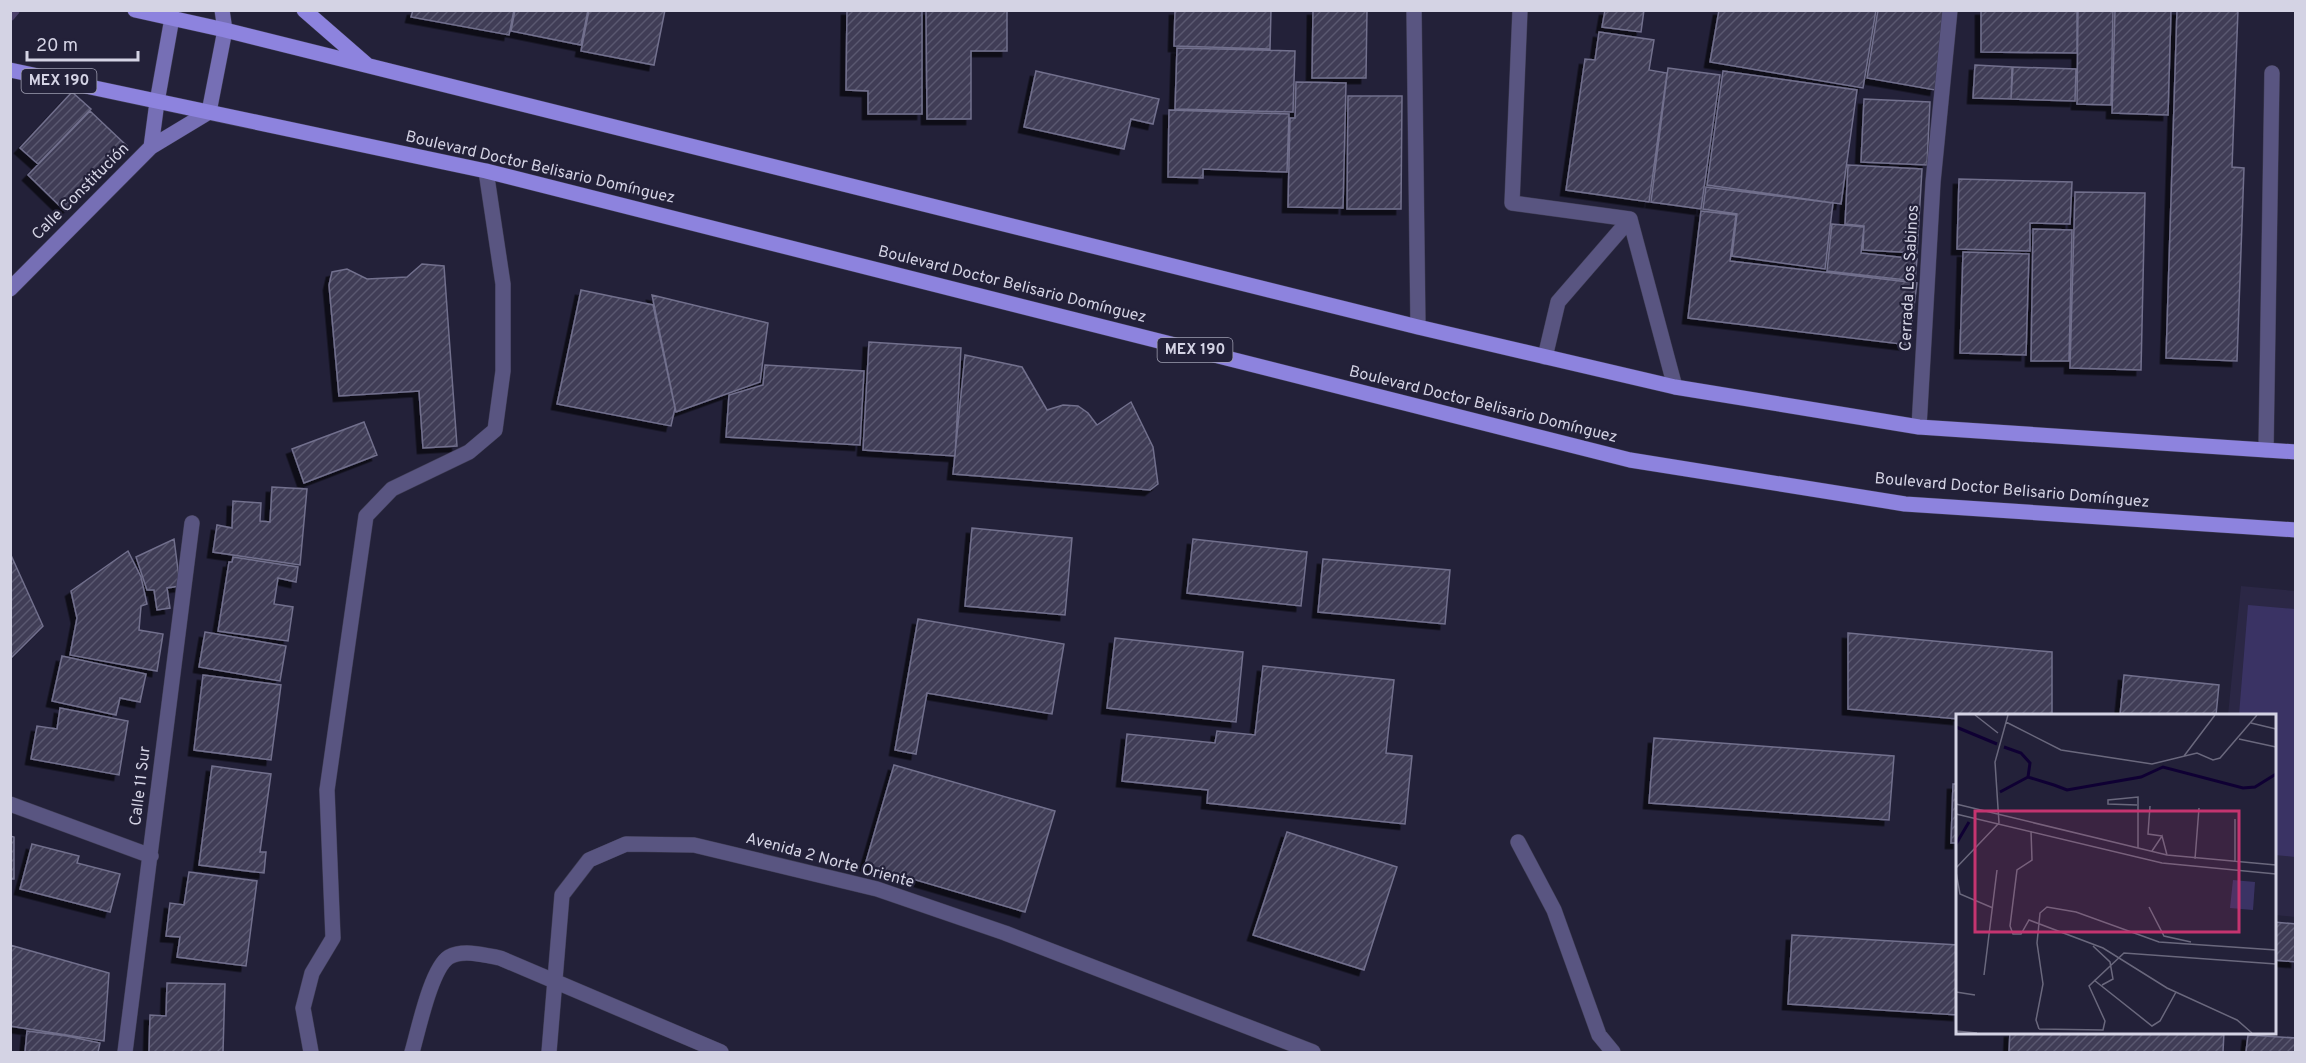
<svg xmlns="http://www.w3.org/2000/svg" width="2306" height="1063" font-family="Overpass,sans-serif">
	<defs>
		<pattern id="building-hatch" width="6" height="6" patternUnits="userSpaceOnUse" patternTransform="scale(1.5)"><rect width="6" height="6" fill="#3f3d57"/><path d="M-1 1l2-2M0 6l6-6M5 7l2-2" fill="none" stroke="#5a586f"/></pattern>
		<filter id="shadow"><feDropShadow dx="-5.5" dy="5.5" stdDeviation="0" flood-color="#0009"/></filter>
	</defs>
	<rect width="100%" height="100%" fill="#232139"/>
	<!-- built -->
	<path fill="#2b2745" d="M2241,586L2295,591V917L2275,915L2274,715H2228Z"/>
	<!-- grass -->
	<path fill="#3a3364" d="M2248,605L2295,609V857L2275,855L2274,715H2239Z"/>
	<g fill="none" stroke-linecap="round" stroke-linejoin="round">
		<!-- stream -->
		<path stroke="#4a3f68" stroke-width="10" d="M10,16L15,10"/>
	</g>
	<!-- building -->
	<path fill="url(#building-hatch)" stroke="#72708d" stroke-width="1.5" filter="url(#shadow)" d="M413,10H514L509,35L411,17Z
		M515,10H588L581,45L511,31Z
		M589,10H665L654,65L581,51Z
		M847,10H922V114H868V91L846,90Z
		M926,10H1007V51H971V119H927Z
		M1175,10H1271L1270,49L1174,46Z
		M1313,10H1367L1366,78H1312Z
		M1605,10H1644L1641,32L1602,27Z
		M1719,10H1876L1863,88L1710,62Z
		M1878,10H1948L1935,90L1867,78Z
		M1981,10H2077V53L1981,52Z
		M2078,10H2113L2111,105L2077,104Z
		M2115,10H2171L2168,115L2112,113Z
		M2177,10H2238L2232,167L2244,168L2237,361L2166,358Z
		M1599,32L1654,40L1649,70L1667,73L1649,202L1566,190L1585,59L1595,60Z
		M1177,48L1295,51L1293,112L1175,109Z
		M1975,65L2012,67L2011,99L1973,98Z
		M2013,67L2076,69L2075,101L2011,99Z
		M1668,68L1720,75L1701,209L1651,202Z
		M1036,71L1159,99L1153,124L1131,119L1124,149L1024,127Z
		M1723,71L1857,90L1841,204L1707,185Z
		M1296,82L1346,83L1343,208L1288,207L1290,118H1295Z
		M72,92L91,109L38,164L20,148Z
		M1348,96H1402L1401,209H1347Z
		M1864,99L1930,102L1927,165L1861,162Z
		M1169,110L1289,114L1287,172L1203,169V178L1168,177Z
		M90,111L127,146L65,211L28,175Z
		M1848,165L1922,169L1917,253L1863,250L1864,226L1845,224Z
		M1959,179L2072,182L2070,224L2030,223V251L1957,249Z
		M1706,187L1833,203L1825,269L1732,256L1737,214L1703,209Z
		M2075,192L2145,193L2141,370L2070,368Z
		M1701,211L1736,215L1730,261L1917,283L1909,345L1688,318Z
		M1832,224L1864,227L1861,253L1917,259L1915,281L1827,271Z
		M2033,229L2072,230L2069,361H2031Z
		M1963,252L2029,254L2026,355L1960,353Z
		M422,264L444,266L457,446L423,448L419,391L339,396L329,285L332,272L347,269L367,279L407,277Z
		M581,290L653,305L675,408L671,426L557,404Z
		M652,295L768,323L760,382L676,412Z
		M869,342L961,348L955,456L863,450Z
		M965,355L1022,367L1047,410L1063,405L1078,406L1088,413L1097,425L1131,402L1153,447L1158,484L1150,490L953,474Z
		M765,365L864,371L860,445L726,437L729,395L763,385Z
		M364,422L377,455L304,483L292,449Z
		M272,487L307,489L300,565L213,552L217,525L232,528L233,501L261,503L260,521L270,522Z
		M972,528L1072,538L1065,615L965,606Z
		M174,539L180,586L167,588L170,608L157,610L154,590H147L136,557Z
		M1193,539L1307,552L1301,606L1187,593Z
		M128,551L141,577L147,604L141,606L139,630L163,634L157,671L70,655L77,618L71,591Z
		M10,553L43,626L10,659Z
		M233,557L298,567L296,582L278,578L274,604L293,607L288,641L218,631L229,562H232Z
		M1323,559L1450,570L1445,624L1318,612Z
		M918,619L1064,644L1052,714L927,693L916,754L895,750Z
		M205,632L286,646L280,681L199,667Z
		M1848,633L2052,652V715H1958V719L1848,709Z
		M1115,638L1243,652L1236,722L1107,708Z
		M62,656L146,674L140,702L120,698L116,715L52,701Z
		M1263,666L1394,680L1386,753L1412,756L1405,824L1207,803L1208,790L1122,781L1127,734L1215,743L1217,731L1255,735Z
		M203,675L281,685L271,760L194,750Z
		M2124,675L2219,685L2216,715H2120Z
		M60,708L128,721L119,775L31,759L37,726L57,729Z
		M1654,738L1894,756L1889,820L1649,803Z
		M894,765L1055,811L1025,912L865,865Z
		M212,766L271,774L260,852H266L264,873L199,865Z
		M1953,784H1958V843H1951Z
		M1287,832L1397,867L1364,970L1253,935Z
		M10,836L14,837V879H10Z
		M32,844L79,856L77,863L120,874L110,912L20,889Z
		M189,872L257,881L246,966L177,957L180,937L166,936L170,903L184,905Z
		M2274,922L2296,924V962L2274,960Z
		M1792,935L1958,945V1015L1788,1004Z
		M10,945L109,973L104,1041L10,1026Z
		M167,983L225,984L223,1052H149L150,1015L166,1016Z
		M27,1031L67,1036L100,1043L98,1052H25Z
		M2010,1032H2224L2223,1052H2009Z
		M2248,1035L2296,1038V1052H2246Z"/>
	<g fill="none" stroke-linecap="round" stroke-linejoin="round">
		<defs>
			<path id="service" d="M1414,10L1418,327
				M1520,10L1512,203L1630,219
				M1545,357L1558,302L1630,219L1675,387
				M2266,450L2272,73
				M1518,842L1554,910L1599,1035L1613,1052
				M311,1052L303,1008L312,973L333,938L327,790L366,516L392,489L469,452L495,430L503,371V284L486,171
				M412,1052C418,1032 431,968 449,957C463,949 485,955 500,958L721,1052
				M549,1052L562,895L589,860L626,844L694,845L877,889L1005,933L1313,1052"/>
			<path id="minor" d="M1919,427L1933,182L1950,10
				M10,804L151,856
				M125,1052L192,523"/>
			<path id="secondary" d="M151,147L157,102L172,18L171,10
				M10,289L151,147L209,112L225,30L222,10"/>
			<path id="primary" d="M135,10L225,30L1418,327L1675,387L1919,427L2296,452
				M304,10L366,64
				M10,70L486,171L1630,460L1905,504L2296,530"/>
		</defs>
		<!-- service casing -->
		<use href="#service" stroke="#3f3d54" stroke-width="16"/>
		<!-- minor casing -->
		<use href="#minor" stroke="#3f3d54" stroke-width="16"/>
		<!-- secondary casing -->
		<use href="#secondary" stroke="#3f3d54" stroke-width="16"/>
		<!-- primary casing -->
		<use href="#primary" stroke="#3f3d54" stroke-width="16"/>
		<!-- service -->
		<use href="#service" stroke="#595581" stroke-width="15"/>
		<!-- minor -->
		<use href="#minor" stroke="#595581" stroke-width="15"/>
		<!-- secondary -->
		<use href="#secondary" stroke="#766fb5" stroke-width="15"/>
		<!-- primary -->
		<use href="#primary" stroke="#8d83de" stroke-width="15"/>
	</g>
	<g text-anchor="middle" dominant-baseline="central" stroke-width="4.5" stroke-linejoin="round" paint-order="stroke">
		<!-- shield labels -->
		<g fill="#232139" stroke="#9f9eb1" stroke-width="1.5">
			<rect x="21.5" y="69" width="75" height="24" rx="4.5"/>
			<rect x="1157.5" y="338" width="75" height="24" rx="4.5"/>
		</g>
		<g font-size="15" font-weight="bold" fill="#d4d3e4">
			<text x="59" y="81">MEX 190</text>
			<text x="1195" y="350">MEX 190</text>
		</g>
		<!-- street labels -->
		<g font-size="16" fill="#d4d3e4" stroke="#232139">
			<text transform="translate(540 168) rotate(13)">Boulevard Doctor Belisario Domínguez</text>
			<text transform="translate(81 192) rotate(-45)">Calle Constitución</text>
			<text transform="translate(1910 278) rotate(-87)">Cerrada Los Sabinos</text>
			<text transform="translate(1012 285) rotate(14)">Boulevard Doctor Belisario Domínguez</text>
			<text transform="translate(1483 405) rotate(14)">Boulevard Doctor Belisario Domínguez</text>
			<text transform="translate(2012 491) rotate(5)">Boulevard Doctor Belisario Domínguez</text>
			<text transform="translate(141 786) rotate(-83)">Calle 11 Sur</text>
			<text transform="translate(830 861) rotate(15)">Avenida 2 Norte Oriente</text>
		</g>
	</g>
	<!-- overview -->
	<g transform="translate(1956 714)">
		<rect width="320" height="320" fill="#232139"/>
		<path d="M277,166L299,168L297,196L274,194Z" fill="#3a3364"/>
		<path fill="none" stroke="#0f0033" stroke-width="3" d="M0,13L41,30M48,33L65,39L74,49L72,63M98,71L111,76L185,63L207,53L287,74L299,73L320,60M44,78L72,63L98,71M0,130L13,108"/>
		<path fill="none" stroke="#6a687d" stroke-width="1.5" d="M19,1L42,19M50,8L105,36L196,50L241,39L257,46L264,44L301,1M295,9L320,15M283,25L320,33M228,42L259,1M0,90L211,141L320,151M181,91L152,90V86L182,83V134M194,92L192,120L206,122M0,100L206,149L320,160M75,117L76,146L61,156L54,212L57,220H65L73,206L147,234L211,274L281,306L296,319M196,137L206,122L211,141M239,145L243,94M279,148V105M0,154L43,109L39,48L52,1M0,158L4,180L37,194M193,193L208,222L235,228M137,232L154,248L157,265L146,271M28,261L41,156M138,266L196,312L204,307L220,278M0,278L19,281M83,315L80,306L87,270L81,229L84,199L91,193L120,198L203,228L320,236M83,315L147,316L149,307L133,272L168,239L320,250M0,317L21,319"/>
		<path fill="#c53470" fill-opacity="0.15" stroke="#c53470" stroke-width="3" d="M19,97H283V218H19Z"/>
		<rect width="320" height="320" fill="none" stroke="#d4d3e4" stroke-width="3"/>
	</g>
	<!-- border -->
	<rect width="2306" height="1063" fill="none" stroke="#d4d3e4" stroke-width="24"/>
	<!-- scale -->
	<path d="M27 51v9h111v-9" fill="none" stroke="#d4d3e4" stroke-width="3"/>
	<text x="36" y="51" font-size="18" fill="#d4d3e4" stroke="#232139" stroke-width="4.5" paint-order="stroke">20 m</text>
</svg>
